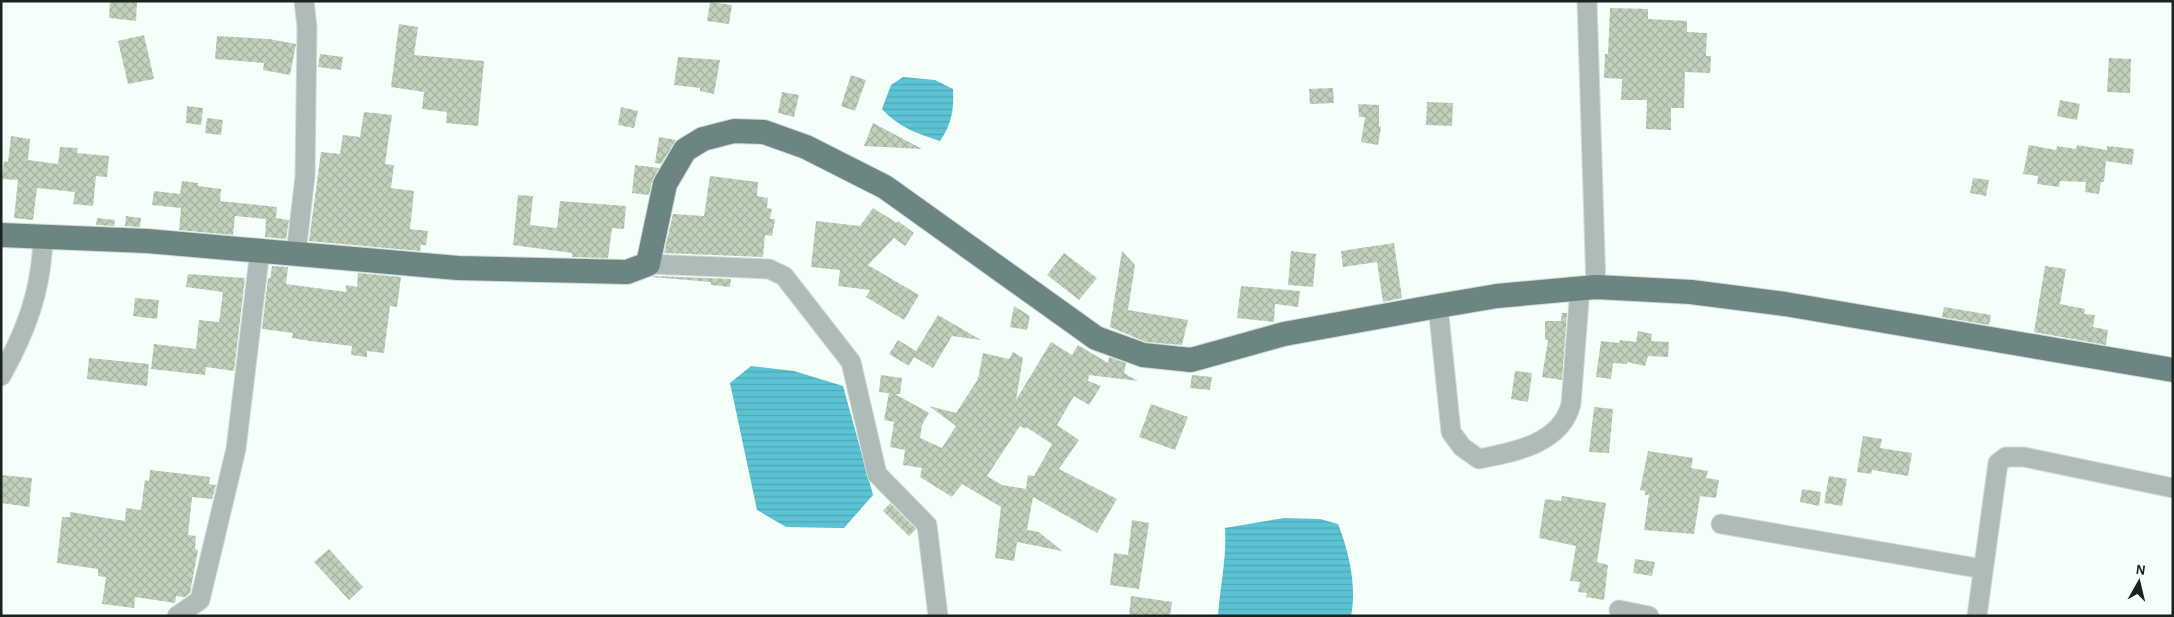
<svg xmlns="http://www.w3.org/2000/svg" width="2174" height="617" font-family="'Alegreya Sans',sans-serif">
	<defs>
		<pattern id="water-rules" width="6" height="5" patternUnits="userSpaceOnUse" patternTransform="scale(1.25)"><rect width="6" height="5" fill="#5bc3d3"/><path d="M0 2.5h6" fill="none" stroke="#4fa7b5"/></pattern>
		<pattern id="building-cross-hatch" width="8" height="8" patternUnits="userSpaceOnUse" patternTransform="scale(1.25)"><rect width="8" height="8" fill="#bfd0bb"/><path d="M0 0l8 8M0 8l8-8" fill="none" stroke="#a4b2a0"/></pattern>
	</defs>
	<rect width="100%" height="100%" fill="#f4fff9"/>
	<!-- water -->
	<path fill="url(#water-rules)" d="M903,77L935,80L953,89C954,109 952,124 940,141C918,134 898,127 882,109L891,85Z
		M751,366L794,371L843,386L873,495L844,528L786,527L757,510L730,383Z
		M1284,518L1320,519L1338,524C1349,552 1357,586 1351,616H1218C1220,586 1227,558 1225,528Z"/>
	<!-- building -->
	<path fill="url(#building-cross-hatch)" fill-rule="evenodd" d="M110,1H137L136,21L109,18Z
		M710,2L732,5L729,24L707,21Z
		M1610,8L1648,9V19L1687,21V32L1707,33L1706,56H1711L1710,73L1685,72L1684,108H1671V130L1646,129L1647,100H1621L1622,79L1604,78L1605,54H1608Z
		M399,24L418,27L414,55L484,61L478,126L446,123L447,112L422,109L424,92L391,87Z
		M144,35L154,79L128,84L118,41Z
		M217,36L269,39L296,44L290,75L263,70L264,63L215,59Z
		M320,54L343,57L341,70L318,67Z
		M678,57L720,60L714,94L700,91V88L674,85Z
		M2109,58L2131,59L2130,93L2107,92Z
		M851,75L866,80L855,111L841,106Z
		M1333,88L1334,103L1310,104L1309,89Z
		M782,92L799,95L794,117L778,113Z
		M2060,100L2080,104L2077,120L2057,116Z
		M1427,102L1453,103L1452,126L1426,125Z
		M1358,104L1379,105V127H1381L1378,145L1361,142L1365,117H1359Z
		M187,106L203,108L201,125L186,123Z
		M621,107L638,111L634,128L618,125Z
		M364,112L392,115L385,164L394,165L391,188L414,191L410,229L428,231L426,245H421L420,251L309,241L321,152L340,154L343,135L360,137Z
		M207,118L223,120L221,135L205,133Z
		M873,123L922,149L864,146Z
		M11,136L30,139L28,160L58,164L60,147L78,148L77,153L109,156L107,177L96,176L93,206L73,204L75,192L37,188L33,220L14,218L18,180L2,179L4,161L8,162Z
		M659,137L676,140L661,164L655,163Z
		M2029,145L2056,150L2057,146L2076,149L2077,145L2107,150V146L2134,149L2132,165L2106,161L2104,182H2101L2099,194L2085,192L2086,182L2060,181L2059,187L2037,184L2038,176L2023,174Z
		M635,165L659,168L652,181L649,195L632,193Z
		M710,176L758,182L757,196L768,198L767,208L772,209L770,219H775L772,236L765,235L763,257L664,253L673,214L704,216Z
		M1973,178L1989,180L1986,196L1970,193Z
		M182,181L198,183V186L221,189L220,201L277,207L276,218L289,220L286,239L265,237L266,219L235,216L233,235L179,230L181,208L152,205L154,191L180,194Z
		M518,195L533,196L530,225L557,228L560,201L626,206L624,229L612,228L608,258L572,257V253L513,245Z
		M873,208L897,223L898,221L914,233L905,246L894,238L868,265L919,295L904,320L866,297L870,290L838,286L840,270L811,267L816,221L860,226Z
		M126,216L141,218L140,227L125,226Z
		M97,218L115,220L114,226L96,225Z
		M1394,243L1402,298L1383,302L1377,262L1343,267L1341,251Z
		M1122,251L1135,265L1128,310L1188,320L1182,345L1146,342L1110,327Z
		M1291,251L1316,254L1313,287L1288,285Z
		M1064,253L1097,278L1079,300L1047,275Z
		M272,266L288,267L286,284L346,292V285L357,287L358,273L401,277L397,307L390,306L384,353L367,351V357L351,355L352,346L310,341L292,338L293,333L262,329L268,278L270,279Z
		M2045,266L2066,269L2060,304L2085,309L2084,314L2095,315L2093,327L2108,330L2106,345L2034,332Z
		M188,274L245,278L234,371L206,367L205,375L151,369L154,344L196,349L199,320L219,322L223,292L186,287Z
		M655,276L731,279L730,287L711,285V282L652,277Z
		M1241,286L1300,291L1298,307L1275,304L1274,322L1237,318Z
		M135,298L159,300L157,319L133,316Z
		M1014,306L1030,316L1027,330L1010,327Z
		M1944,307L1991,315L1989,325L1942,317Z
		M1562,313H1567L1562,380L1542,377L1548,340H1545V321H1561Z
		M938,315L981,340L952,336L933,368L914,357L909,366L889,354L898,340L916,351Z
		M1638,331L1652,334L1651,341L1669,342L1668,357L1648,356L1645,366L1627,362V364L1613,363L1611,379L1596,377L1601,341L1619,343L1620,340L1636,342Z
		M1051,342L1072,355L1078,345L1108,363L1109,357L1126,363L1124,373L1138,381L1089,375L1088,381L1101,386L1089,405L1074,396L1057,425L1079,440L1059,469L1117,499L1097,533L1033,497L1027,530L1039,532L1062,551L1017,542L1014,561L995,558L1001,507L962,484L952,497L920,477L922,468L903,465L905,450L890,447L894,422L884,420L889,393L879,392L881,375L902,378L900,394H895L929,413L922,425L920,438L942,448L956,426L929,406L956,413L978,379L983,353L1009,359L1013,352L1023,358L1016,400ZM1020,426L1025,429L1026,427L1052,444L1034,476L1028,475L1026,489L1002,485L987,476Z
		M89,358L149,364L147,386L87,379Z
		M1515,371L1532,373L1528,402L1511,399Z
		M1192,375L1212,377L1210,390L1190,388Z
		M1151,404L1188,417L1175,450L1139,437Z
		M1594,407L1613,409L1609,453L1589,452Z
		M1863,436L1882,439L1880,448L1912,453L1908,476L1872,470L1871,474L1857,472Z
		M1648,451L1693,458L1691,468L1708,471L1706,478L1719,480L1716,498L1700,496L1694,534L1644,530L1649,495H1645V491L1640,490Z
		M150,470L210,477L209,484L216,485L212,499L192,497L188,535L196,536L195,549L198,550L190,593L185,597L176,596L175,603L135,597L134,608L102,604L106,577L98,576V569L57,563L62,517H70V512L125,521L126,508L141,510L145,480L149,481Z
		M1,475L32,478L29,507L1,503Z
		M1829,476L1847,479L1842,506L1824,503Z
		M1802,489L1821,492L1819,506L1800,502Z
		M1562,496L1606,503L1597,562L1608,565L1604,600L1586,597L1587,593L1578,592L1580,582L1570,581L1576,546L1539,538L1545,499L1561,501Z
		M890,503L916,529L909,536L883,511Z
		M1132,520L1149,523L1139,589L1110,585L1114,553L1128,555Z
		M329,549L363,587L349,600L314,562Z
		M1635,559L1655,562L1652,576L1633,573Z
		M1131,596L1172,602L1170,616H1129Z"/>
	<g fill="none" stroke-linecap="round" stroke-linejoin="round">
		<defs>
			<path id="minor" d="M1587,1L1596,287
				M296,253L305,177L307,27L304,1
				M648,264L769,269L784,276L851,362L877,474L927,525L938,616
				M1438,306L1451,432L1462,447L1479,459C1514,452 1561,444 1571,404L1580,288
				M1,376C27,330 42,288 43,236
				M1721,524L1983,569
				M1619,610L1649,616
				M177,616L200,600L236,449L260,250
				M1977,616L1998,463L2006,457H2024L2173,488"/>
			<path id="major" d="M1,235L147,241L458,268L627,272L648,264L665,184L685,150L703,139L734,131L764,132L806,147L885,187L1096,338L1143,355L1191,360L1284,334L1438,306L1497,296L1596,287L1691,292L1785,304L2173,370"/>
		</defs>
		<!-- minor casing -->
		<use href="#minor" stroke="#d1dcd6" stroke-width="21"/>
		<!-- major casing -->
		<use href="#major" stroke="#d1dcd6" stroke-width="26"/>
		<!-- minor -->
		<use href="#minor" stroke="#aebbb9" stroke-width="19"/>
		<!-- major -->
		<use href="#major" stroke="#6d8582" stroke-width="24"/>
	</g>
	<!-- border -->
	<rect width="2174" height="617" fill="none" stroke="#1a231e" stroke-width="5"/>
	<!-- north arrow -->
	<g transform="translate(2139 582) rotate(8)" stroke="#f4fff9" stroke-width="4" paint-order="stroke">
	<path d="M0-4L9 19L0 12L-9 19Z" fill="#1a231e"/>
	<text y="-8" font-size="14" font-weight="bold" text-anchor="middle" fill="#1a231e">N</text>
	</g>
</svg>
